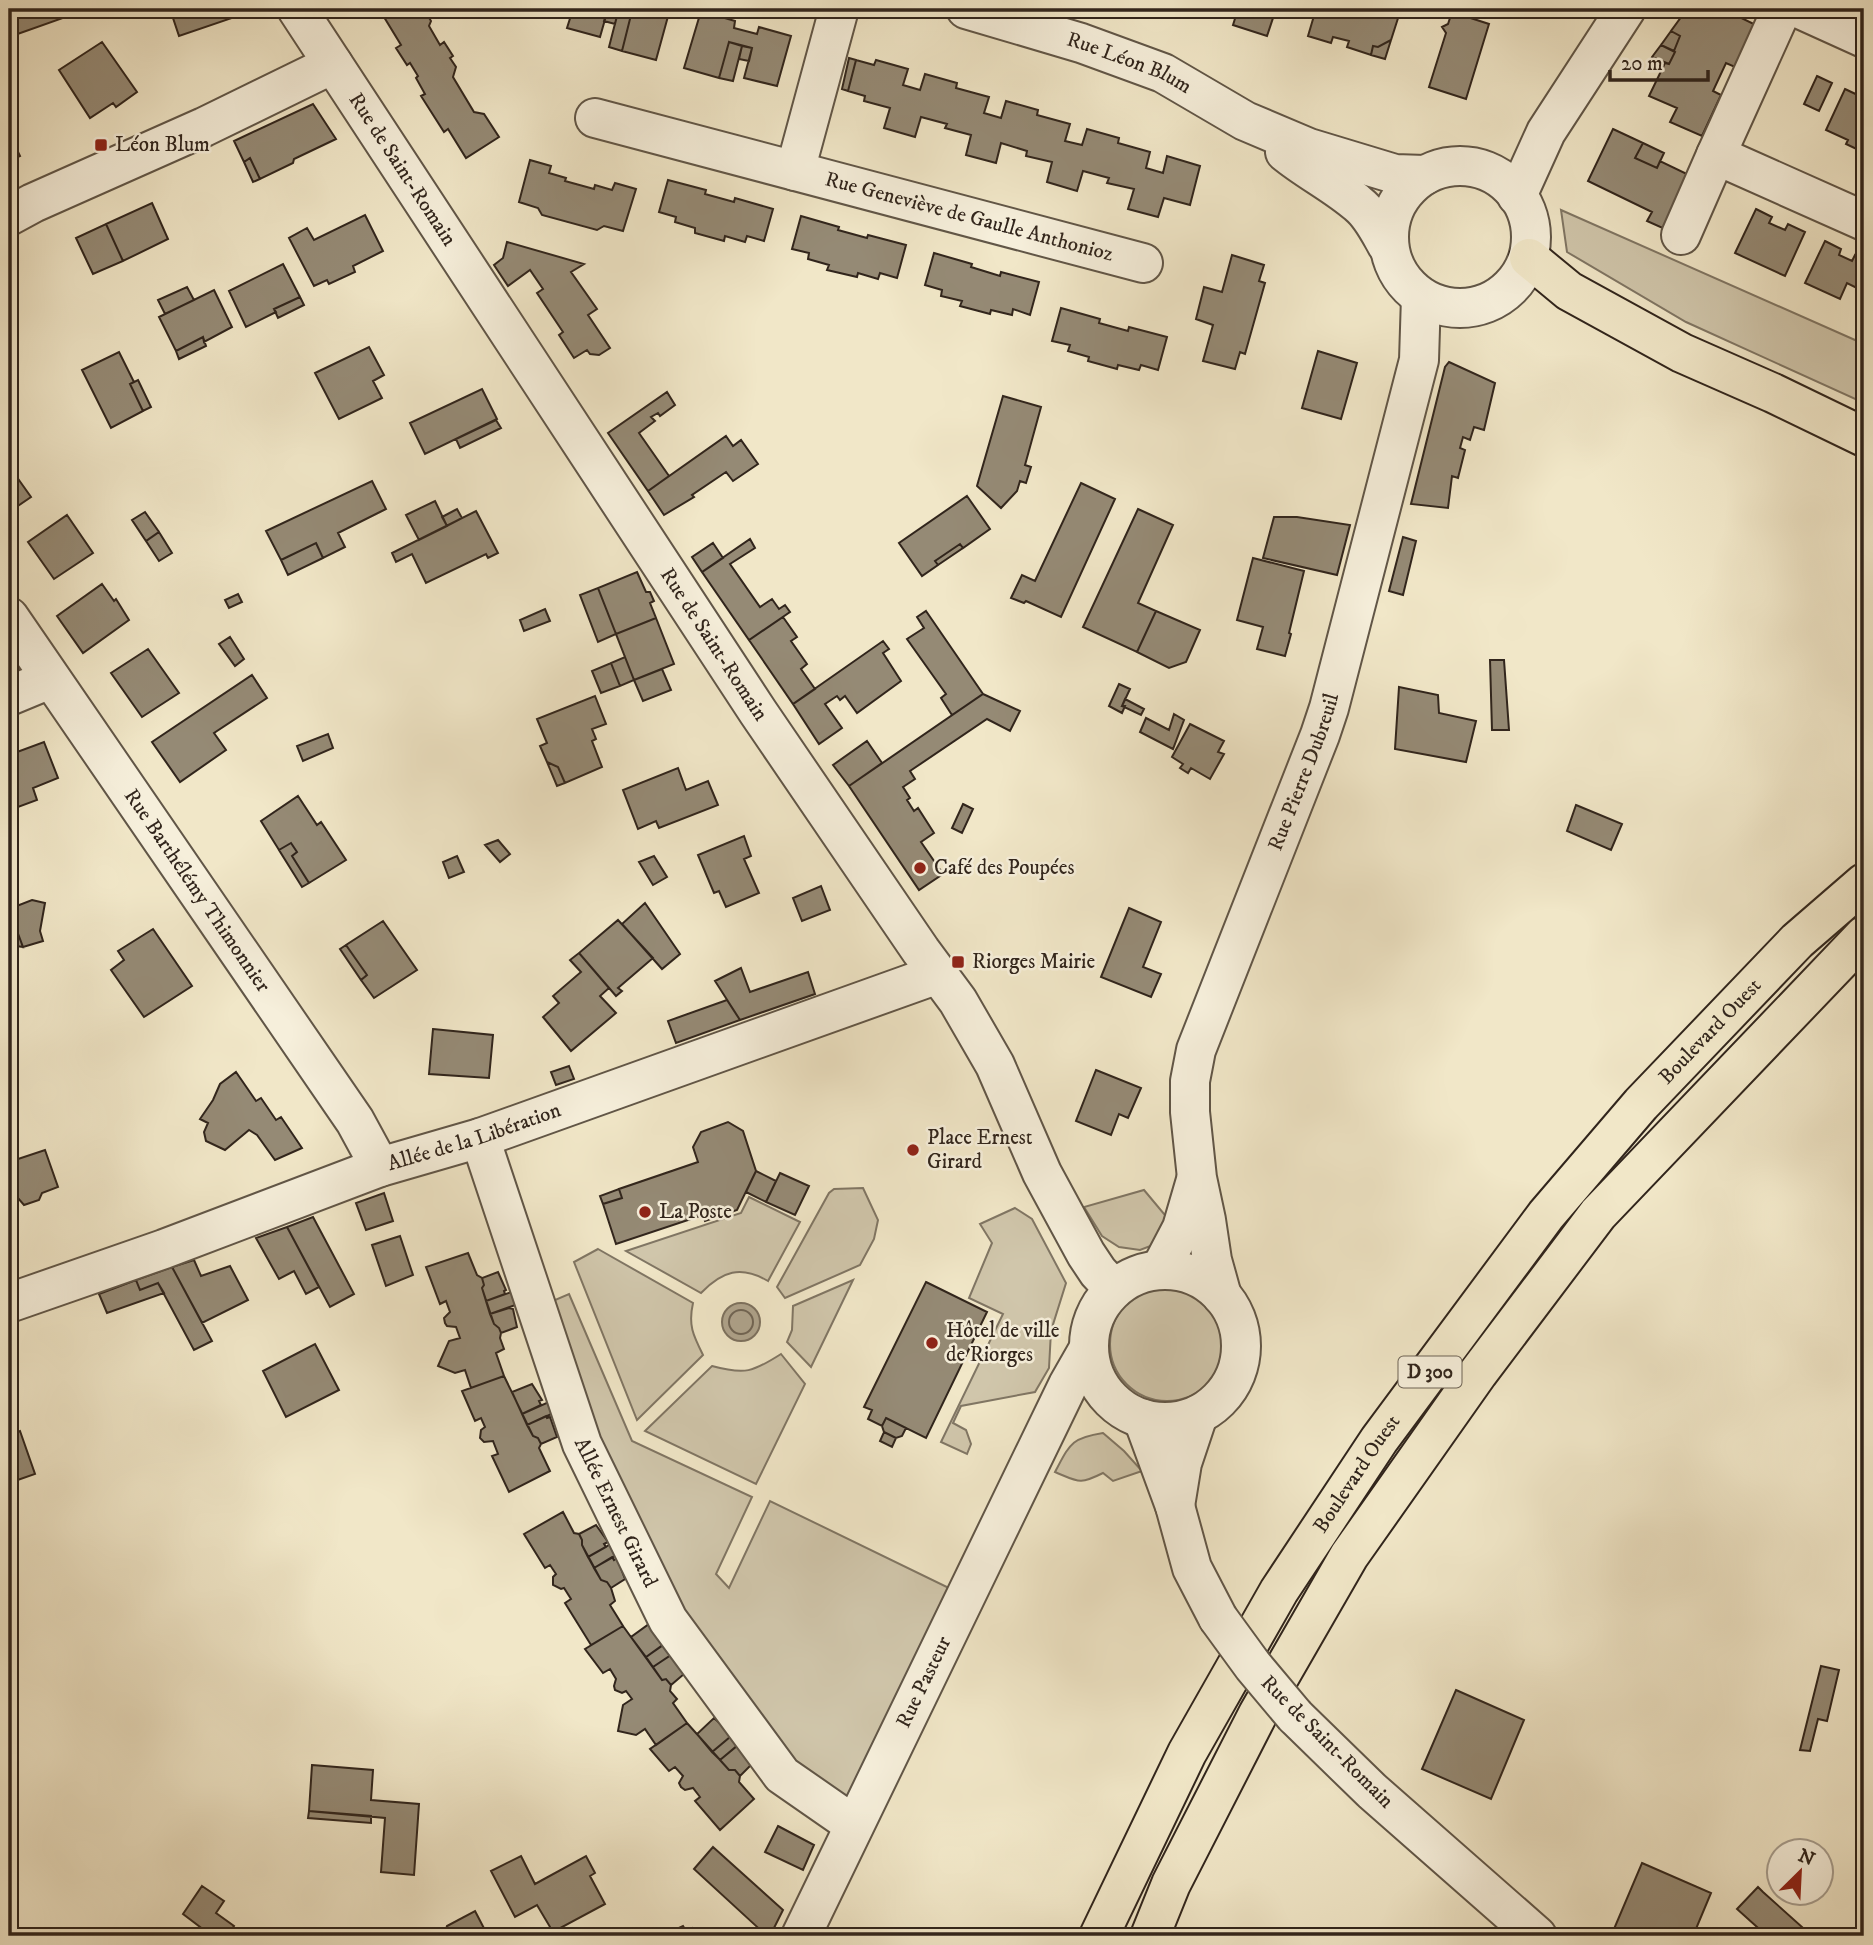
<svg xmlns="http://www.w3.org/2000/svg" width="1873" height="1945" font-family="'IM FELL DW Pica',serif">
	<rect width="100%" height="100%" fill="#f1e7c8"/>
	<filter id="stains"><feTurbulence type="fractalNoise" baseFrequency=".00286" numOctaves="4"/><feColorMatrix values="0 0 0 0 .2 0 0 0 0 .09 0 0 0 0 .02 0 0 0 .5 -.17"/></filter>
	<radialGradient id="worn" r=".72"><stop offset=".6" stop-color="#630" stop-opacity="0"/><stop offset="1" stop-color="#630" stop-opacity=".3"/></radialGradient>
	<!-- green -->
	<path fill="#d0c6ab" stroke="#807664" stroke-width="2" d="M1561,210L1864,344V403L1686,322L1567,252Z
		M863,1188L878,1220L874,1239L860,1265L785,1298L777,1287L829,1193L834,1189Z
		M1144,1190L1164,1214L1176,1222L1161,1242L1140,1250L1119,1247L1102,1236L1084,1207Z
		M749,1197L800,1222L768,1281C741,1265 722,1271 701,1293L626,1251L741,1213Z
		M1015,1208L1032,1219L1066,1283L1051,1331L1049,1368L1035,1392L961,1406L953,1423L966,1430L971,1444L967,1454L941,1442L1003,1314L969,1298L992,1243L980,1224Z
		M598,1249L693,1303C688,1325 693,1335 703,1355L637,1420L574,1262Z
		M853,1280L811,1367L787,1342L792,1330L793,1306Z
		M1110 1344a57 57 0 1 1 114 0a57 57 0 1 1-114 0Z
		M569,1294L632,1441L752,1497L716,1574L729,1588L770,1501L951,1589L848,1797L792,1762L675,1615L541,1306Z
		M781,1354L805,1384L756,1484L645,1431L712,1366C745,1375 753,1372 781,1354Z
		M1103,1433L1124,1451L1142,1471L1113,1481L1103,1473C1079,1485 1079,1482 1055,1472C1070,1444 1071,1438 1103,1433Z"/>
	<!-- water -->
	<path fill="#b0a58e" stroke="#7d7260" stroke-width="2" d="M722 1322a19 19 0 1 1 38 0a19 19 0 1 1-38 0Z"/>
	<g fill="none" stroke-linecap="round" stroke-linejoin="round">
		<!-- shore -->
		<path stroke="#706555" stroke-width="2" d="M729 1322a12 12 0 1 1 24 0a12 12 0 1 1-24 0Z"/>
	</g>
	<!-- building -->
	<path fill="#958a75" stroke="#31251c" stroke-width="2" d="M9,9H60L63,18L9,37Z
		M170,9H258L179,36Z
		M397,9H424L431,21L429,26L440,45L444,42L453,56L450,58L456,67L453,77L474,112L484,114L499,137L466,158L448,129L444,132L421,96L425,94L416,78L418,76L410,63L407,65L396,48L401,45L384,17Z
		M573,9H670L656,60L622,51L631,15L608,9L600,37L567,28Z
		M608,9L618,12L615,24L604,21Z
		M1238,9H1276L1267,36L1233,25Z
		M1316,9H1390L1400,12L1391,40L1378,47L1373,46L1371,55L1347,47L1349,41L1333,37L1331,43L1308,36Z
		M1687,9H1702L1719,17L1723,9L1762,28L1742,70L1726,63L1713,91L1721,95L1702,136L1670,122L1677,108L1649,96L1665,63L1669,64L1675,52L1674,51L1680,36L1671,31Z
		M701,11L735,21L734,28L757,34L759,27L791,36L777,86L744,78L752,48L729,42L719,78L684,68Z
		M618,12L631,15L622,51L609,47Z
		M1452,12L1489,24L1466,99L1429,87L1446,33L1442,27L1448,24Z
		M1671,31L1680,36L1674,51L1661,45Z
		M1391,40L1385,59L1371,55L1373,46L1378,47Z
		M102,42L137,92L116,107L113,103L90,118L59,70Z
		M729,42L742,46L733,81L719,78Z
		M1661,45L1675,52L1669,64L1652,57Z
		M742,46L752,48L749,61L739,59Z
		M849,58L856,60L848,91L842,89Z
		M856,60L874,65L876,60L908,69L903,85L920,90L925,74L957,83L956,88L989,97L984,113L1001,118L1006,101L1038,110L1037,115L1070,124L1065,141L1082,145L1087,129L1119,138L1118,143L1150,152L1146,168L1163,173L1167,156L1200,166L1190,205L1164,198L1158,217L1128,209L1134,189L1107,183L1109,178L1083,171L1077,191L1047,182L1052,162L1026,156L1027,151L1001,143L996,163L966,155L971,135L945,128L947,124L921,117L915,137L884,128L890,108L864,101L865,96L848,91Z
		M1817,76L1832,83L1819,111L1804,104Z
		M1845,89L1864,98V158L1861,156L1863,152L1846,144L1848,140L1826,130Z
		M313,104L336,139L294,159L293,163L260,179L250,158L244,162L234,141Z
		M1613,129L1643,143L1635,158L1657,168L1660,161L1691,176L1667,230L1647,221L1652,212L1588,181Z
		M9,133L20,156L9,161Z
		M1643,143L1664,153L1657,168L1635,158Z
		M250,158L260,179L253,182L244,162Z
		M530,160L551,166L549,173L566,178L565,181L594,189L595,185L612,190L615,183L636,189L623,231L604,226L597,230L542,215L538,208L519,202Z
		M668,180L706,190L705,194L734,202L735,198L773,209L764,241L747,236L745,242L725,236L724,241L695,233V228L675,222L676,217L659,212Z
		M152,203L168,239L123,261L106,224Z
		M1756,209L1772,217L1769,223L1785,230L1788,224L1805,232L1785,276L1735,253Z
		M365,215L383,251L353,266L355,272L329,284L327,280L314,286L289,238L307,228L314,240Z
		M801,216L839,227L838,230L867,238L868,235L906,245L897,278L880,273L878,279L858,273L857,277L827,270L829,265L808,259L809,253L792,249Z
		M106,224L123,261L93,274L76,238Z
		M1825,241L1841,249L1839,255L1852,261L1855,255L1864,260V282L1861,290L1847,283L1840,299L1805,283Z
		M507,242L584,264L571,272L597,309L588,315L610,348L599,355L590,354L587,350L574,358L559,335L563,332L537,293L543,289L530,270L508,286L494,265L503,258Z
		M934,253L972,264L971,267L1000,276L1001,272L1039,282L1030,315L1013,309L1012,315L991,310L990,314L960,306L962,301L941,296L942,290L925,285Z
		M1232,255L1264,265L1259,281L1265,283L1245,354L1240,352L1235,369L1203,361L1213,325L1196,319L1204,287L1222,292Z
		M283,264L300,297L274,309L276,312L246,327L229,291Z
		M187,287L194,300L165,314L158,300Z
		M214,290L232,327L204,342L203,337L176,351L159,317Z
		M300,297L304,305L278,318L274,309Z
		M1061,308L1100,319L1099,323L1128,331L1129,327L1167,337L1158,370L1141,365L1139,370L1118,365L1117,369L1088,361L1089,357L1068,351L1070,345L1052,341Z
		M203,337L206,346L179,359L176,351Z
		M369,347L384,375L373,381L382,398L339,419L315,373Z
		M1318,351L1357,363L1341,419L1302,408Z
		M119,352L134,382L130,384L143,411L111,428L82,370Z
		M1449,362L1495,383L1484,430L1474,427L1470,440L1463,437L1460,448L1465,450L1458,478L1452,476L1448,508L1411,504L1445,367Z
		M138,380L151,407L143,411L130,384Z
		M482,389L497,419L425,454L410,423Z
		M667,392L675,405L660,416L658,413L651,417L655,421L639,433L669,476L648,491L608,433Z
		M1003,396L1041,407L1025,465L1031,467L1026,483L1020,481L1017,491L1001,508L977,486Z
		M496,420L501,428L460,448L456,439Z
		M726,436L733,446L741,440L758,464L733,481L726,472L692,495L694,497L664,515L648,491Z
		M9,466L31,497L9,512Z
		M372,481L386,509L338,533L345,547L323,558L316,543L281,560L266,531Z
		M1081,483L1115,499L1061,617L1026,601L1024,603L1011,598L1022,575L1035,581Z
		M967,496L990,529L963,548L960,544L935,561L938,565L922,576L899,543Z
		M435,501L447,526L419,540L406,515Z
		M457,509L462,518L447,526L442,517Z
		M1138,509L1173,525L1138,603L1156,611L1137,652L1083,627Z
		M476,511L498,553L488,558L486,554L426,583L412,554L396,562L392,553Z
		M145,512L159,532L146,541L132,520Z
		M67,515L93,553L54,579L28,542Z
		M1274,517H1297L1350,525L1337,575L1263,558Z
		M159,532L172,553L159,561L146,541Z
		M1403,537L1416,541L1403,595L1389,591Z
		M750,539L755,548L730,564L760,607L772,599L779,609L785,605L790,612L749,640L702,572Z
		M316,543L323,558L288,575L281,560Z
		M713,543L723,558L702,572L692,557Z
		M960,544L963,548L938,565L935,561Z
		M1253,558L1304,571L1289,633L1291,634L1285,656L1257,649L1263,627L1237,620Z
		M637,572L646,592H650L654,601L650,603L656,618L616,634L598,588Z
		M102,584L114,601L116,599L129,620L83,653L57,616Z
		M598,588L616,634L598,642L580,595Z
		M238,594L242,602L229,608L225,600Z
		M545,609L550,621L524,631L520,620Z
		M926,611L983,694L952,715L941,698L946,694L907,639L924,628L917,617Z
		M1156,611L1200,630L1186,662L1169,668L1137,652Z
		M783,617L797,637L791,641L807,664L801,669L815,689L793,704L749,640Z
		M656,618L674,664L634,680L616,634Z
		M230,637L244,659L235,666L219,644Z
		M883,641L889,649L883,653L901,681L857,713L845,696L840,700L837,696L825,704L842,728L819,744L793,704Z
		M148,649L179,693L142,717L111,673Z
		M625,657L634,680L620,686L611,663Z
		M1490,660H1504L1509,730H1492Z
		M611,663L620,686L601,693L592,671Z
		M662,669L671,690L643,701L634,680Z
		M252,675L267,698L214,733L226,750L180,782L152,742Z
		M1119,684L1130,689L1122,706H1125L1122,713L1109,706Z
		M1399,687L1438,695L1439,713L1476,721L1466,762L1395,749Z
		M983,694L1020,711L1010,731L987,719L910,771L915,779L903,787L910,798L907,800L914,811L918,808L934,833L921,842L943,874L919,890L849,786Z
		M595,696L606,724L592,729L596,739L592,741L602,767L565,783L558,767L547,762L540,746L547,743L537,719Z
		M1125,699L1144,709L1141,715L1122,706Z
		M1174,714L1184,720L1173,749L1140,732L1146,718L1169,730Z
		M1190,724L1224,741L1218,752L1224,754L1210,779L1191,768L1188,773L1180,768L1183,764L1172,757Z
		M328,734L333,748L303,761L297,746Z
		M867,741L882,763L849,786L833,765Z
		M44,742L58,778L33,788L37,800L18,807L9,781V755Z
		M547,762L558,767L565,783L557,786Z
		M678,768L686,790L708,781L718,805L659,828L656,821L638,829L623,790Z
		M298,796L317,825L321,822L346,860L309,883L292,856L297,852L291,843L279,850L261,821Z
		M963,804L973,809L962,833L952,828Z
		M1576,805L1622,824L1611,850L1567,831Z
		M744,836L751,856L744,859L759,893L726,907L719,891L714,893L698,855Z
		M498,840L510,854L500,862L485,845Z
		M291,843L297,852L292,856L309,883L302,887L279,850Z
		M457,856L464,872L449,878L443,862Z
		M654,856L667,877L653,885L639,862Z
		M821,886L830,910L802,921L793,898Z
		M32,900L45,903L40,931L43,941L23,947L17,931L9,933V909Z
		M645,903L680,954L662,969L622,924Z
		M1129,908L1161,922L1143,967L1161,974L1151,997L1101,977Z
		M618,920L653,958L618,988L622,991L616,996L579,953Z
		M383,921L417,970L374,998L361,980L367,975L346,945Z
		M153,929L192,986L144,1017L111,970L124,960L118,951Z
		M17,931L23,947L9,945V933Z
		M346,945L367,975L361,980L340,949Z
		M579,953L609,988L600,996L616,1013L571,1051L543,1017L559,1003L553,996L581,972L570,960Z
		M741,968L750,992L808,972L815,994L740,1020L715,981Z
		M727,1000L740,1020L676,1043L668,1021Z
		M433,1029L493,1035L489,1078L429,1074Z
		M569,1066L574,1079L556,1085L551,1072Z
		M1096,1070L1141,1088L1128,1118L1119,1114L1111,1135L1076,1121Z
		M236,1072L256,1101L261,1098L276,1120L281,1117L302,1148L275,1160L257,1135L249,1130L225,1150L206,1141L204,1132L208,1123L200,1119L213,1100L220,1084Z
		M728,1122L743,1131L756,1171L737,1210L705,1221L703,1215L616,1244L603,1204L622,1198L619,1189L698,1162L693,1147L701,1132Z
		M45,1150L58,1187L42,1193L39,1200L24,1205L18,1198L15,1204L9,1206V1162Z
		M756,1171L776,1181L766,1202L746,1192Z
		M780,1173L809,1186L795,1215L766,1202Z
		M619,1189L622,1198L603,1204L600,1196Z
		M384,1193L393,1221L366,1230L356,1203Z
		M313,1217L354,1294L330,1307L287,1227Z
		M287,1227L319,1287L306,1294L294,1271L279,1279L256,1238Z
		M400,1236L413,1275L386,1286L372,1245Z
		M468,1253L477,1275L482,1278L484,1285L482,1288L494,1324L499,1328L501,1333L500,1338L504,1349L496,1353L504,1376L471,1388L465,1370L455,1373L438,1366L449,1341L460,1338L456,1327L447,1326L445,1323L444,1318L450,1312L446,1301L440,1304L426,1267Z
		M194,1260L201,1276L230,1266L248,1300L202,1323L172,1267Z
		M172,1267L212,1341L194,1350L158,1283L140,1290L136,1280Z
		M498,1272L506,1290L504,1291L505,1294L486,1301L482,1288L484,1285L482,1278Z
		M136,1280L140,1290L158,1283L164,1293L107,1313L99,1294Z
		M926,1282L987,1312L926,1438L886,1418L882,1426L868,1419L872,1410L864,1407Z
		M517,1290L521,1303L490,1314L486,1301Z
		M509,1308L513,1309L517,1327L501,1333L499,1328L494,1324L490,1314Z
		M315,1344L339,1390L286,1417L263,1371Z
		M504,1376L533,1436L538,1438L541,1444L539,1448L550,1471L509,1492L492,1456L498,1454L493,1441L484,1442L480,1438L481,1430L485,1427L481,1418L475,1421L462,1391Z
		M532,1384L542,1400L539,1401L541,1405L522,1414L512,1392Z
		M551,1401L556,1412L527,1425L522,1414Z
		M546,1416L547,1418L550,1417L557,1437L541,1444L538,1438L533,1436L527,1425Z
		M886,1418L906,1428L902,1436L896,1438L884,1432L882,1426Z
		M20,1431L35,1474L9,1483V1435Z
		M884,1432L896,1438L892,1447L880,1441Z
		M563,1512L574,1533L579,1534L582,1540V1545L601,1580L607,1582L611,1588L615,1601L610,1605L623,1626L591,1645L565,1603L571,1599L564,1588L561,1589L553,1585V1577L556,1574L550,1565L545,1568L524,1534Z
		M596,1525L608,1542L604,1544L606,1547L588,1557L582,1545V1540L579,1534Z
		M616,1541L622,1552L594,1568L588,1557Z
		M612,1557L614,1560L617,1558L625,1579L611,1588L607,1582L601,1580L594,1568Z
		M649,1624L664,1644L646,1657L631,1637Z
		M623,1626L662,1680L666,1679L671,1685L670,1691L677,1699L673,1703L687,1723L656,1745L645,1729L636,1735L618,1731L623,1705L632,1699L626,1691L622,1693L615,1690L614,1686L616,1679L610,1669L603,1673L585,1649Z
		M672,1639L680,1649L653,1667L646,1657Z
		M671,1655L680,1662L684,1674L671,1685L666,1679L662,1680L653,1667Z
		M1821,1666L1839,1670L1827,1721L1818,1719L1810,1751L1800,1750Z
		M1456,1690L1524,1720L1491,1799L1422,1769Z
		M714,1718L725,1728L730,1737L712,1752L697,1734Z
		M687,1723L729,1770H735L740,1776L739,1782L754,1799L720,1830L695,1801L700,1797L693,1788L685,1790L681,1787L679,1783L683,1776L675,1767L669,1771L650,1749Z
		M737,1731L745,1739L720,1760L712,1752Z
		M737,1746L753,1763L740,1776L735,1770H729L720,1760Z
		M312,1765L373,1770L371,1800L419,1804L414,1875L381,1872L385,1818L309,1811Z
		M309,1811L371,1816V1823L308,1818Z
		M778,1826L814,1845L803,1870L765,1852Z
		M713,1847L783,1910L770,1936H767L694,1869Z
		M521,1856L535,1884L586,1856L595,1873L590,1876L605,1904L553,1932L537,1905L515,1917L491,1871Z
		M1642,1863L1711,1893L1693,1936H1611Z
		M202,1886L224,1901L216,1913L234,1926L227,1936H200L204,1930L183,1914Z
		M1758,1887L1763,1892L1812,1936H1767L1737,1909Z
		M475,1911L488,1936H444L447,1926Z
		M683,1926L686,1931L692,1928L696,1936H672L670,1932Z"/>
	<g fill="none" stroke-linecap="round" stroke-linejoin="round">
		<defs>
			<g id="minor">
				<path d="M1782,9L1716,155L1864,221"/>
				<path d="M1800,9L1864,38"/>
				<path id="s1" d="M595,118L1143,263"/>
				<path d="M795,171L839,9"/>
				<path d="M9,216L33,203L204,127L333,64"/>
				<path d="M1681,235L1716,155"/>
				<path id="s2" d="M9,617L355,1121L380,1167"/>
				<path d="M9,696L50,679"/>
				<path id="s3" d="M480,1138L582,1444L668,1620L782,1775L854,1825"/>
				<path id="s4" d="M9,1303L164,1249L380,1167L480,1138L938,974"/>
			</g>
			<g id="tertiary">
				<path id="s5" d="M297,9L758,712L921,951L958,1001L995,1065L1042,1173L1086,1254L1098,1272L1114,1289"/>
				<path id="s6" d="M966,9L1081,43L1163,73L1245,121L1309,148L1395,174L1425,175"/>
				<path d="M1285,152C1308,171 1335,184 1358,204C1371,214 1379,231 1387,245"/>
				<circle cx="1460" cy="237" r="71"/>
				<path d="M1517,196L1546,132L1626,9"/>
				<circle cx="1165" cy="1346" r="76"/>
				<path d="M1160,1270L1182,1228L1196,1180"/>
				<path id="s7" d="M1222,1296L1212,1260L1206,1220L1197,1178L1190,1112V1081L1196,1050L1320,735L1329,708L1419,360L1421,297"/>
				<path d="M1143,1419L1175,1506L1192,1568L1218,1618"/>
				<path d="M1175,1506L1182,1463L1198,1415"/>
				<path d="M1295,1716L1372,1791L1537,1936"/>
				<path id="s8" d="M801,1936L1068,1385L1088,1350"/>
			</g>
			<g id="primary">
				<path d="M1529,258L1569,291L1682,353L1773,393L1864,437"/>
				<path id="s9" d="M1099,1936L1187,1753L1279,1591L1379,1440L1546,1215L1641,1104L1797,941L1864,883"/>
				<path d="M1150,1936L1171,1884L1258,1714L1349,1556L1478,1373L1598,1214L1864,936"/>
			</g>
		</defs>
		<!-- minor casing -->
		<use href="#minor" stroke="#615647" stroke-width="42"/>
		<!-- tertiary casing -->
		<use href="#tertiary" stroke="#615647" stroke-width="42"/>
		<!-- primary casing -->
		<use href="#primary" stroke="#31251c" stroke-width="42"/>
		<!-- minor -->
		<use href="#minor" stroke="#f6efdb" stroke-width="38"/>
		<!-- tertiary -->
		<use href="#tertiary" stroke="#f6efdb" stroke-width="38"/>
		<!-- primary -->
		<use href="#primary" stroke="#f1e7c8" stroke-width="38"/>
		<defs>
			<path id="tertiary-bridge" d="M1218,1618L1253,1666L1295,1716"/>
		</defs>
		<!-- tertiary-bridge casing -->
		<use href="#tertiary-bridge" stroke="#615647" stroke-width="42" stroke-linecap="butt"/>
		<!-- tertiary-bridge -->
		<use href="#tertiary-bridge" stroke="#f6efdb" stroke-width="38"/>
	</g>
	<!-- markers -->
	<g fill="#8f2418" stroke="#f6efdb" stroke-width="2.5">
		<rect x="94" y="138" width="14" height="14" rx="3.5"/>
		<circle cx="920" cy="868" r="7"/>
		<rect x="951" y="955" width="14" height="14" rx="3.5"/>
		<circle cx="913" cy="1150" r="7"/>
		<circle cx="645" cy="1212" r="7"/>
		<circle cx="932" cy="1343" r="7"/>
	</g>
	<g text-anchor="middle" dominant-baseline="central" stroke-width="5" stroke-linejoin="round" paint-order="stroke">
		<!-- shield labels -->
		<rect fill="#f6efdb" stroke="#6c6255" stroke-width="2" x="1398.5" y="1356.5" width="63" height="31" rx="5"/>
		<g font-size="19" font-weight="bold" fill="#31251c">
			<text x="1430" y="1372">D 300</text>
		</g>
		<!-- street labels -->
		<g font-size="21" fill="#31251c" stroke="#f6efdb">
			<text stroke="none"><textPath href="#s6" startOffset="172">Rue Léon Blum</textPath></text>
			<text stroke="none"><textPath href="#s5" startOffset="192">Rue de Saint-Romain</textPath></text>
			<text stroke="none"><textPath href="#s1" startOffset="387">Rue Geneviève de Gaulle Anthonioz</textPath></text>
			<text stroke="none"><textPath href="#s5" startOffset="760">Rue de Saint-Romain</textPath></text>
			<text stroke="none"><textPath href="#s7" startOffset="548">Rue Pierre Dubreuil</textPath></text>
			<text stroke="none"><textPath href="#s2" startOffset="332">Rue Barthélémy Thimonnier</textPath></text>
			<text stroke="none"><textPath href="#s9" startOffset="1097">Boulevard Ouest</textPath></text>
			<text stroke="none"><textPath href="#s4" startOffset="494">Allée de la Libération</textPath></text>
			<text stroke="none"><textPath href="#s9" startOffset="530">Boulevard Ouest</textPath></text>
			<text stroke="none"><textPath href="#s3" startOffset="399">Allée Ernest Girard</textPath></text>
			<text stroke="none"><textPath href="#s8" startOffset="282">Rue Pasteur</textPath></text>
			<text transform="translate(1327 1742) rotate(45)">Rue de Saint-Romain</text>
		</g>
		<!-- poi labels -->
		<g font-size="21" fill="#31251c" stroke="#f6efdb" text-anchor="start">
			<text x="115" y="145">Léon Blum</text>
			<text x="934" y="868">Café des Poupées</text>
			<text x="972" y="962">Riorges Mairie</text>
			<text x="927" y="1138">Place Ernest<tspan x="927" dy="24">Girard</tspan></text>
			<text x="659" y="1212">La Poste</text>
			<text x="946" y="1331">Hôtel de ville<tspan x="946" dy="24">de Riorges</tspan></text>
		</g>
	</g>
	<!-- margin -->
	<rect width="1873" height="1945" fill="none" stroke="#f1e7c8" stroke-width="35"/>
	<rect x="10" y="10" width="1852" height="1924" fill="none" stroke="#31251c" stroke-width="3.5"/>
	<rect x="18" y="18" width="1838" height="1910" fill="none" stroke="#31251c" stroke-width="2"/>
	<!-- north arrow -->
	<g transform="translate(1800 1872) rotate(24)"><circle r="33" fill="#f6efdb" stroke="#a79e8f" stroke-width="2"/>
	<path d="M0-5L12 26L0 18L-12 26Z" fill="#8f2418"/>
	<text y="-10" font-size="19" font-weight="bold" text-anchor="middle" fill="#31251c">N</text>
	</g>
	<!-- scale -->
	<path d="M1610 70v10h98v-10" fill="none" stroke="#31251c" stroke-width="3.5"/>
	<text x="1621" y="70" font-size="21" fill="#31251c" stroke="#f6efdb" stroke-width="5" paint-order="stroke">20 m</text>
	<rect width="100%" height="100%" filter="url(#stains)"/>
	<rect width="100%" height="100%" fill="url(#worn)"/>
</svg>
